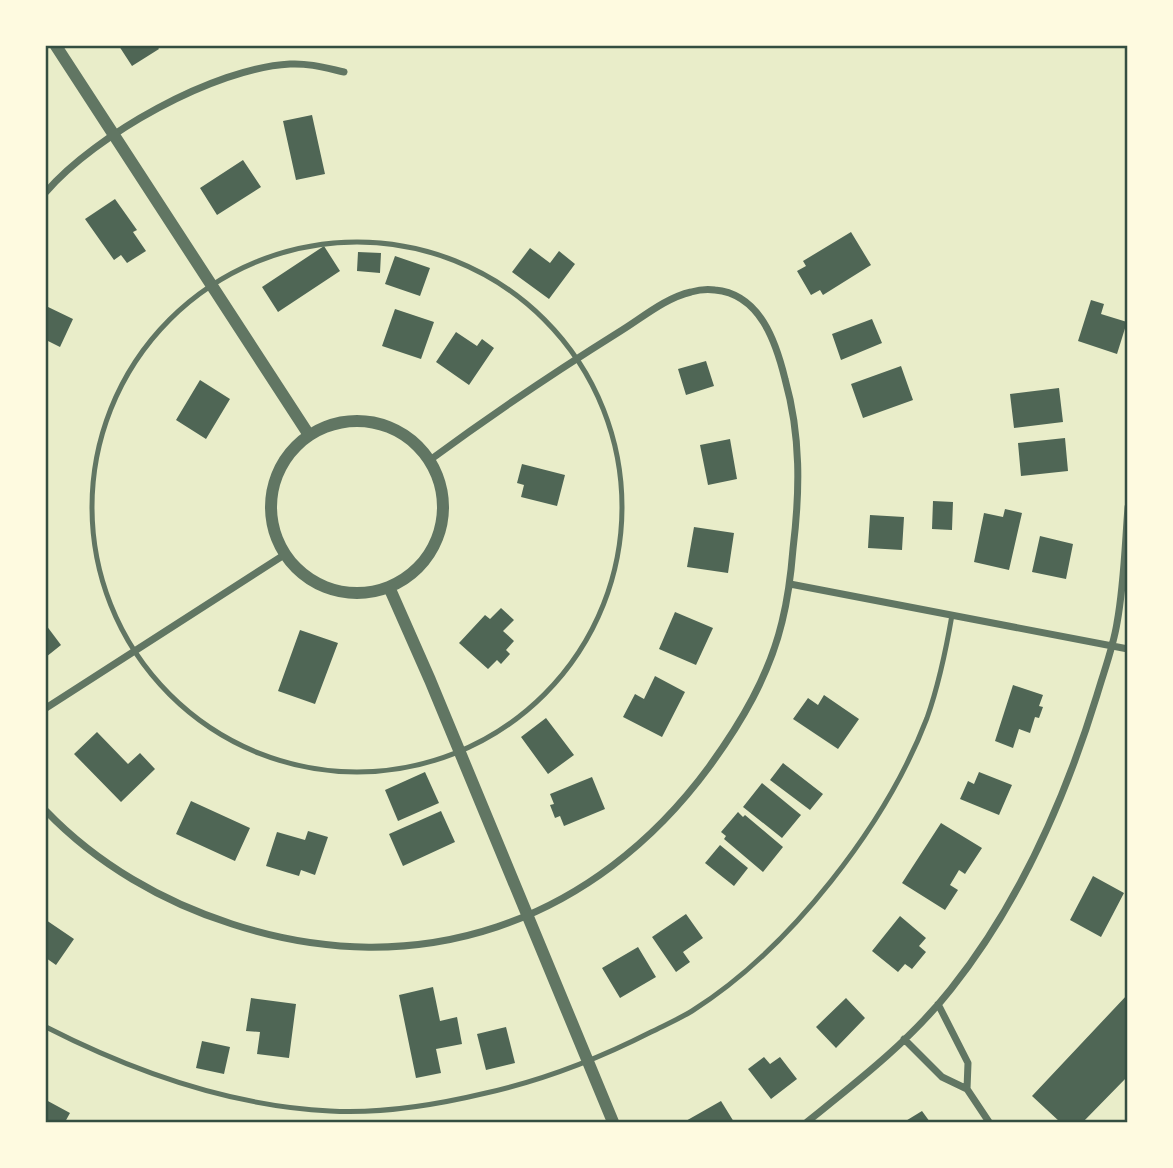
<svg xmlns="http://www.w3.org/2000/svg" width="1173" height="1168" font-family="'Sofia Sans Condensed',sans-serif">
	<rect width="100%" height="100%" fill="#e9edc9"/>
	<!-- building -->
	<path fill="#4f6655" d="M119,46H157L159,49L132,66Z
		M312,115L325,174L296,180L283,121Z
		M243,160L261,187L217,215L200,188Z
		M115,199L137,230L133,232L146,251L127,263L121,255L114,260L85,219Z
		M851,232L871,265L823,295L820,290L811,295L797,271L806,266L803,261Z
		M324,246L340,271L278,312L262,287Z
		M530,248L550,263L559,251L575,264L549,299L512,272Z
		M358,252L381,253L380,273L357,271Z
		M395,256L430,268L420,296L385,284Z
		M1091,300L1104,304L1101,314L1127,322L1117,354L1078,341Z
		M46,306L73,319L60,347L46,340Z
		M395,309L434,322L421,359L382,346Z
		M872,319L882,343L841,360L832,334Z
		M456,332L477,346L482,339L494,348L469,385L436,362Z
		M706,361L714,386L686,395L678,369Z
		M901,366L913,400L863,418L851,384Z
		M200,380L230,399L206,439L176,420Z
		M1059,388L1063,422L1014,428L1010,394Z
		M1065,438L1068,471L1021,476L1018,443Z
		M730,439L737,479L708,485L700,445Z
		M522,464L565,475L557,506L521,497L524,485L517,483Z
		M933,501L953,502L952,530L932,529Z
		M1005,509L1022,513L1009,570L974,562L984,513L1003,517Z
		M870,515L904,517L902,550L868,548Z
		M694,527L734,533L728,573L687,567Z
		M1040,536L1073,544L1066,579L1032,572Z
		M501,608L514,620L503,631L514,641L506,650L510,654L501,664L497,660L488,669L459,643L485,615L490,619Z
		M675,612L713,628L696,665L659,649Z
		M46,625L61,645L46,657Z
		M300,630L338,643L315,704L278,691Z
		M655,676L685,692L662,737L623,717L635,694L644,699Z
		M1013,685L1043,695L1039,706L1043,707L1039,718L1035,717L1030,733L1019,729L1013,748L995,741Z
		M824,695L859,719L838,749L793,719L808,698L818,705Z
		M546,718L574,755L548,774L521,737Z
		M97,732L128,764L140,753L155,769L121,802L74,754Z
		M783,763L823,794L810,810L770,780Z
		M425,772L439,803L398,821L385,790Z
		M979,772L1012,785L999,815L960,799L968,781L974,784Z
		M592,777L605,809L564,826L560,816L555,818L550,805L554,804L550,794Z
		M762,783L801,815L782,838L743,807Z
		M191,801L250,828L235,861L176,834Z
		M441,811L455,842L403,866L389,834Z
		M738,812L743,817L745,815L783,847L763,872L724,839L726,836L721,832Z
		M941,823L982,848L965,874L959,870L950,885L958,890L945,910L902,883Z
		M308,831L328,837L315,875L301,870L299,876L266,866L277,832L305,840Z
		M720,845L748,868L734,886L705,863Z
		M1093,876L1124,893L1101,937L1070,920Z
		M686,914L703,938L683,952L690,962L676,972L652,937Z
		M900,916L926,938L919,946L926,952L912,969L905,964L898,972L872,951Z
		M46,920L74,939L56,965L46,958Z
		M638,947L656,977L620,998L602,968Z
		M433,987L440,1021L457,1017L462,1044L436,1049L441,1073L416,1078L399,995Z
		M1128,994V1076L1083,1122H1060L1032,1096Z
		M251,998L296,1004L289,1058L257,1054L260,1032L246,1031Z
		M846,998L865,1018L836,1048L816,1027Z
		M506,1027L515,1063L486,1070L477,1034Z
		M202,1041L230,1047L224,1074L196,1068Z
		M764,1057L770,1064L780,1057L797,1079L771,1099L748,1069Z
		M46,1100L70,1113L65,1122H46Z
		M721,1101L734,1122H684Z
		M922,1111L930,1122H904Z"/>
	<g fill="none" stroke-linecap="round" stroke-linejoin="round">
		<!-- service -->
		<path stroke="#617663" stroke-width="5" d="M92 507a265 265 0 1 1 530 0a265 265 0 1 1-530 0Z
			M46,1027C134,1072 230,1106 330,1111C382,1114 436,1105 486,1093C544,1080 598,1059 651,1032C665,1025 679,1019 692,1011C790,949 886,825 927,718C939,684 946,650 952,615"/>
		<!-- minor -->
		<path stroke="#617663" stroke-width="7" d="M46,192C95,135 214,68 290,64C309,63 326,68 344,72
			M790,584L1128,649
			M46,708L284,555
			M46,811C97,864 163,902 232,924C418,985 594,923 709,767C741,723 769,676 782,622C788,598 791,574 793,549C800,491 801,436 785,379C776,342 760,294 715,290C708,289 698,290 691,292C665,298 642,318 619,332C555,372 491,415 430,460
			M904,1039L942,1077L967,1089L968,1063L938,1004
			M967,1089L989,1122
			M807,1122C858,1081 910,1041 951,989C1019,904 1065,799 1097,695C1104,671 1113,648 1117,623C1124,585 1125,546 1128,507"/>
		<!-- tertiary -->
		<path stroke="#617663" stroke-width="12" d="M56,46L309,435
			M271 507a86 86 0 1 1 172 0a86 86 0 1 1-172 0Z
			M389,587L430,680L613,1122"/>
	</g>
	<!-- border -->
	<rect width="1173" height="1168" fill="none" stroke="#fefae0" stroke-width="94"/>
	<rect x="47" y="47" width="1079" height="1074" fill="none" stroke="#344e41" stroke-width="2.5"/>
</svg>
